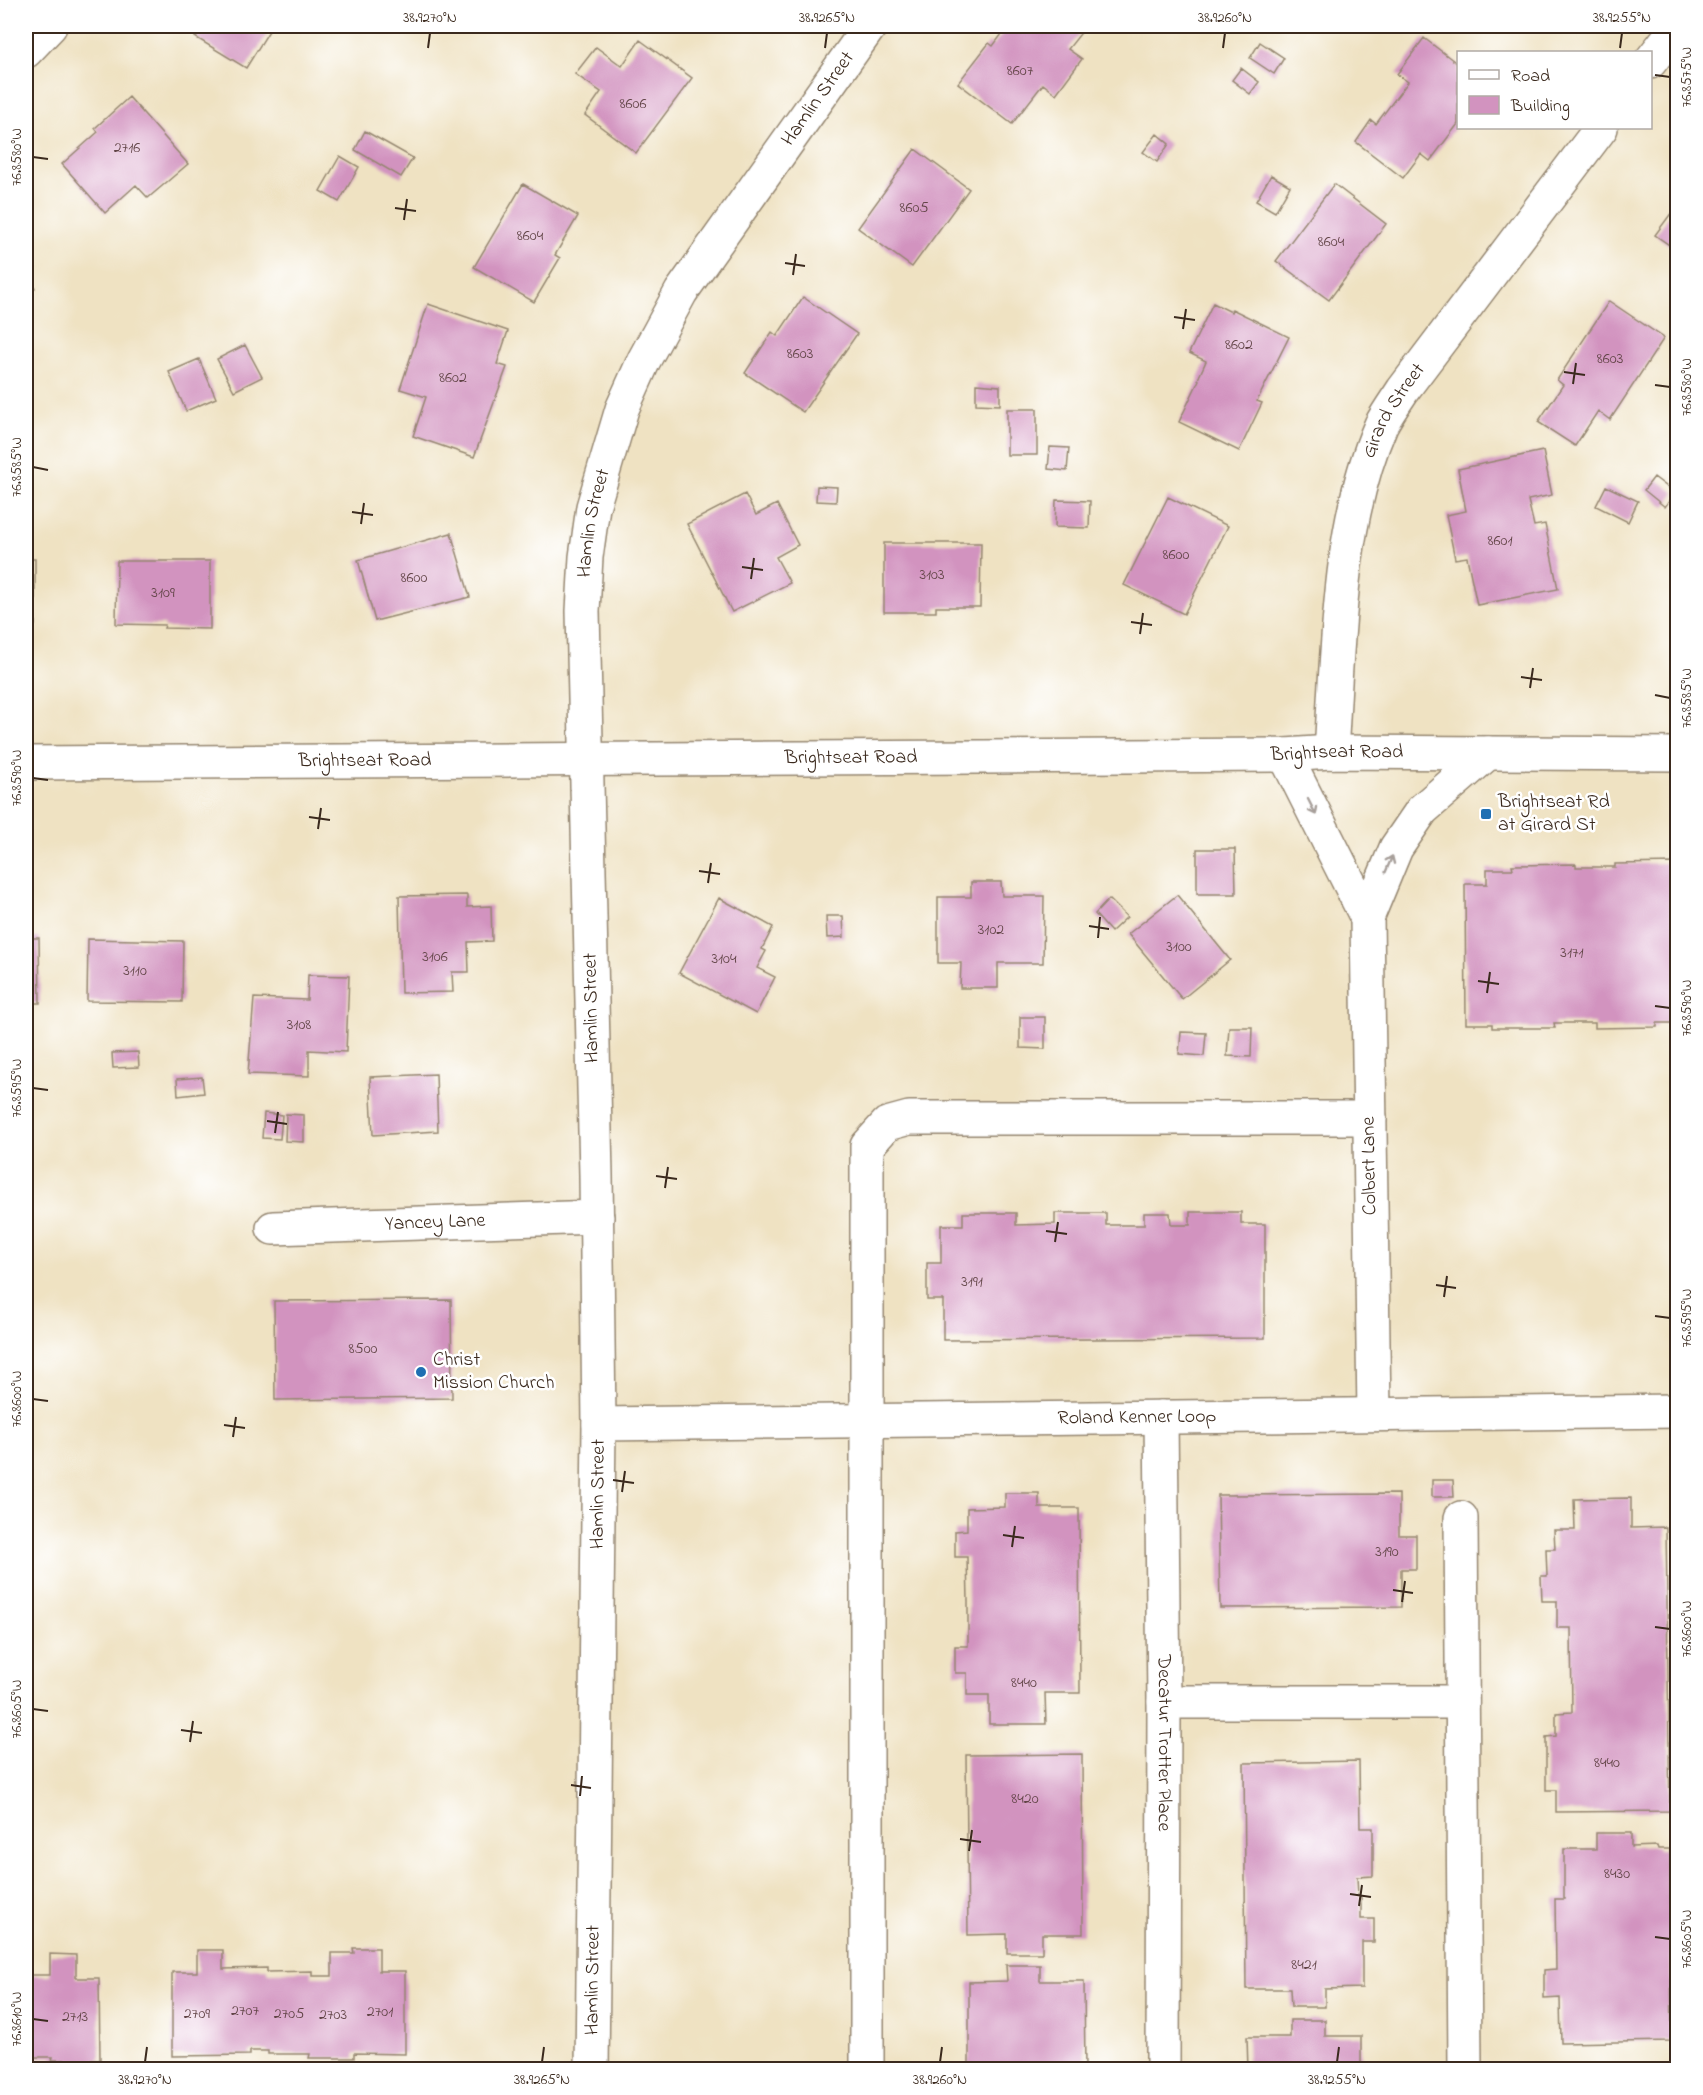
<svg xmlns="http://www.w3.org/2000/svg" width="1703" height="2095" font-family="'Indie Flower',sans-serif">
	<rect width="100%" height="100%" fill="#fff"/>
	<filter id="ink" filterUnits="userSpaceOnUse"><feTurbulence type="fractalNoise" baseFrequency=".0167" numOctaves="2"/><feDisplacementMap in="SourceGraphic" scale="12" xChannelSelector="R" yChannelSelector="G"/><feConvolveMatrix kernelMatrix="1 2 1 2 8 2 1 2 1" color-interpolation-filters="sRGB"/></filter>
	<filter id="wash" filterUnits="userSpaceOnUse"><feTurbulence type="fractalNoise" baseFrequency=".008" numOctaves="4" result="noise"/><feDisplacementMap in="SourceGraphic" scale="24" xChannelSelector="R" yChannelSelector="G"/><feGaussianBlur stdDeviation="1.35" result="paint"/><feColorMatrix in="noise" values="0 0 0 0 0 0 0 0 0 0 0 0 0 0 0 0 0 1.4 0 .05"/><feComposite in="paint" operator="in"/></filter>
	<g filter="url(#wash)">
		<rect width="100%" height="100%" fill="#efe2c2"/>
		<g id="blocks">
			<!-- building -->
			<path fill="#d293bf" d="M202,26H272L246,68L195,37Z
				M1008,26H1080L1084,29L1068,49L1082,59L1056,94L1043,84L1012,124L958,83L989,43L993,46Z
				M1424,38L1458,64V124L1430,161L1421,154L1403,178L1356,142L1371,120L1376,124L1408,82L1397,74Z
				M640,40L692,78L636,153L585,115L601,92L575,74L596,47L622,66Z
				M1260,42L1284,58L1274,74L1250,58Z
				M1241,68L1259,82L1250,94L1232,80Z
				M129,97L188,164L148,198L136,185L105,213L62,164L98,132L95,128Z
				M365,131L413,158L401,177L355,150Z
				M1157,134L1169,144L1157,162L1143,152Z
				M915,149L969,189L912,267L858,228Z
				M340,156L359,167L339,202L320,191Z
				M1271,175L1290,186L1275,212L1256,201Z
				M523,184L578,216L555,255L560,258L534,302L474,267Z
				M1334,184L1386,224L1329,300L1276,261Z
				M1678,204V251L1655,235Z
				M26,267L35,288L26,292Z
				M803,297L857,334L803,412L745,373L772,332L777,336Z
				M1609,301L1664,338L1610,420L1598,411L1575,446L1538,422L1563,385L1557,380Z
				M1213,303L1231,312L1232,309L1289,337L1257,401L1262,403L1239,451L1179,422L1199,380L1198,379L1206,361L1189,353Z
				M428,304L508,331L497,364L507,367L474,457L413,436L426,397L400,389Z
				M245,345L262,377L234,391L217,359Z
				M199,359L216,398L186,411L169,372Z
				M976,384L1000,386V405L976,404Z
				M1007,409H1037V455H1007Z
				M1050,447L1069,448L1067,471L1048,469Z
				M1543,451L1552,495L1528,500L1534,526L1545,524L1558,589L1477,605L1467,557L1455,559L1446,515L1466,511L1458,469Z
				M1654,477L1675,493L1665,507L1644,490Z
				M817,486L837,487L836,502L816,501Z
				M1606,486L1638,501L1628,522L1596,506Z
				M745,494L756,515L777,504L798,545L776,557L790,583L732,612L687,524Z
				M1168,497L1228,526L1184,614L1124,585Z
				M1056,500L1090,501L1089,528L1055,527Z
				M451,533L470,597L375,621L358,560Z
				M884,543H981L980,607H936V612H884Z
				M26,559H35V625H31V636H26Z
				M117,561H210V629L164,628L165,625L116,624Z
				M1197,849H1235L1236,894H1197Z
				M1677,863L1678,1023H1657V1027L1595,1028V1023H1554L1555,1028H1492V1024H1466L1465,884H1487V869H1513L1512,865L1576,864V867H1615V864Z
				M971,882H1001L1002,896H1044L1043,963H998V988H960L961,963H938V897H971Z
				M467,895V907L491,906L492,941L468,942L469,972H452L453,992L401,993L399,896Z
				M1177,895L1230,960L1182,999L1128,934Z
				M719,898L773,927L762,949L766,951L757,968L775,977L756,1014L679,973Z
				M1109,899L1127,917L1111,932L1095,914Z
				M826,916H843L844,937L827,938Z
				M26,938H39L40,1003H26Z
				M88,939L183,941L182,1002L87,1001Z
				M308,975L349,976L346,1052L309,1050V1076L248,1074L254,998L307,1000Z
				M1020,1017H1045V1049L1020,1048Z
				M1229,1027H1252L1251,1057L1227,1056Z
				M1181,1032L1206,1033L1204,1056L1179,1054Z
				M138,1052L139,1067L113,1068L112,1053Z
				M436,1074L438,1131L373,1135L370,1077Z
				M202,1077L204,1093L178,1096L177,1079Z
				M264,1113L282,1115L280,1139L262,1138Z
				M286,1114L304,1115V1142L285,1141Z
				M1190,1212H1241V1224H1265V1338L943,1340V1300H927V1263H941V1225H963V1213H1016V1225L1055,1224V1213H1106V1225H1144V1213H1170L1171,1225H1190Z
				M451,1300L452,1398L275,1400L274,1301Z
				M1432,1480H1453L1454,1497H1432Z
				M1005,1493H1039V1508H1079L1080,1693H1045L1046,1724H989V1695H967V1673H955V1646H968V1602L967,1557H955V1531L967,1530V1508L1005,1507Z
				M1399,1494V1535H1416V1569H1401V1607L1220,1608L1218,1495Z
				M1631,1498V1528L1666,1527L1670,1811L1556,1812V1790H1546V1737L1556,1736V1713L1572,1712L1571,1628H1557V1601H1542L1541,1576H1547L1546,1549H1555L1554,1530H1575L1574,1499Z
				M1082,1754L1083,1934H1042V1953H1007V1934L968,1935L966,1755Z
				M1359,1761L1360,1828H1373V1876L1357,1877L1358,1896L1361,1897V1919H1374V1942H1362V1988L1325,1989V2007H1291L1290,1989H1246L1244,1763Z
				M1596,1833H1631V1847L1657,1846L1658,1849H1670L1672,2041L1561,2043L1560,1998L1544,1999V1970L1556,1969L1555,1899H1564V1849H1596Z
				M353,1948H379V1971H405V2054L354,2053V2058H309L310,2054H268V2051H250V2055L172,2056V1972H197V1950H223V1969L267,1968V1972L312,1971V1976H332V1953H354Z
				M26,1951H29L28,1975H50V1954L76,1955V1978H99L100,2060H52L53,2057H26Z
				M1006,1965H1040V1981H1084L1085,2070H969V1982L1007,1981Z
				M1290,2020H1325V2036H1361V2070H1248L1247,2037H1290Z"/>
		</g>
	</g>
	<g filter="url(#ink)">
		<use href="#blocks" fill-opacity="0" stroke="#958670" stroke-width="1.5"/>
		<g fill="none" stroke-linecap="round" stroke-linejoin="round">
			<defs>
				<g id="minor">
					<path d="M26,51L50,26"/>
					<path d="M1650,62L1678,26"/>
					<path id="s1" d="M1331,752C1338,646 1338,524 1381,425C1387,413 1396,401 1403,390L1601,128"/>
					<path d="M1285,755L1367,918"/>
					<path id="s2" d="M26,763L1285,755L1331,752L1678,754"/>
					<path id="s3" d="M273,1228L597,1217"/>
					<path d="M1374,1414L1367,918L1396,848L1422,810L1488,753"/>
					<path id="s4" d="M1161,1417L1164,1702L1163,2070"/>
					<path id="s5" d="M599,1424L1678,1411"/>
					<path d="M1461,1518L1465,2070"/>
					<path d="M1164,1702H1462"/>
					<path id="s6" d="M592,2070L599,1424L596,1175L583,611L586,557L593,507L622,409L644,360L681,292L870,26"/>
					<path d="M867,2070V1146L887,1124L909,1118H1370"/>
				</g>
			</defs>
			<!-- minor casing -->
			<use href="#minor" stroke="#958670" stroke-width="36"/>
			<!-- minor -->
			<use href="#minor" stroke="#fff" stroke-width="33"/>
		</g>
		<!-- one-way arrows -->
		<defs><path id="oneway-shaft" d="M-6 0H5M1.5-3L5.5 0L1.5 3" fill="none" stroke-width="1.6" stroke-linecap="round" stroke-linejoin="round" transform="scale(1.5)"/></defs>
		<g stroke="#a79f9a">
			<use href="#oneway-shaft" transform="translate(1312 807) rotate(63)"/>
			<use href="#oneway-shaft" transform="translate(1389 864) rotate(-67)"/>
		</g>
	</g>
	<!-- ticks -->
	<path fill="none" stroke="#3b2a1e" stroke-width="2" d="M428,48L430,33M825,48L827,33M1223,48L1225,33M1620,48L1622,33M1655,75L1670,77M33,157L48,159M395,208L416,211M404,220L407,199M785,263L805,266M793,275L796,254M1174,317L1195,320M1183,329L1186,309M1564,372L1585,375M1573,384L1576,363M1655,385L1670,387M33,467L48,470M352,512L373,515M361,524L364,503M742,567L763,570M751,579L754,558M1131,622L1152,625M1140,634L1143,613M1521,677L1542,680M1530,688L1533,668M1655,695L1670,698M33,778L48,780M309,817L330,820M318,829L321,808M699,871L720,874M708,883L711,863M1089,926L1109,929M1098,938L1100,917M1478,981L1499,984M1487,993L1490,972M1655,1006L1670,1008M33,1088L48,1090M267,1121L287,1124M275,1133L278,1112M656,1176L677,1179M665,1188L668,1167M1046,1231L1067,1234M1055,1242L1058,1222M1436,1285L1456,1288M1444,1297L1447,1276M1655,1316L1670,1318M33,1399L48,1401M224,1425L245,1428M233,1437L236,1417M613,1480L634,1483M622,1492L625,1471M1003,1535L1024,1538M1012,1547L1015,1526M1393,1590L1413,1593M1402,1602L1405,1581M1655,1627L1670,1629M33,1709L48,1711M181,1730L202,1733M190,1742L193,1721M571,1785L591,1788M580,1796L582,1776M960,1839L981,1842M969,1851L972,1830M1350,1894L1371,1897M1359,1906L1362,1885M1655,1937L1670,1939M33,2019L48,2021M145,2062L147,2047M542,2062L544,2047M940,2062L942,2047M1337,2062L1339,2047"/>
	<!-- markers -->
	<g fill="#1f6fb2" stroke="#fff" stroke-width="2">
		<rect x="1480" y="808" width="12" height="12" rx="3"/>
		<circle cx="421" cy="1372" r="6"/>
	</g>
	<g text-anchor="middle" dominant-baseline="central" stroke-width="5" stroke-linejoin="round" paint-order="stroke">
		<!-- number labels -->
		<g font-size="16" fill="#614446">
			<text x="1020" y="71">8607</text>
			<text x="633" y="104">8606</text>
			<text x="127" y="148">2716</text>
			<text x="914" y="208">8605</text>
			<text x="530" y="236">8604</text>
			<text x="1331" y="242">8604</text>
			<text x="1239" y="345">8602</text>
			<text x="800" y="354">8603</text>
			<text x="1610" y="359">8603</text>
			<text x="453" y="378">8602</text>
			<text x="1500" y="541">8601</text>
			<text x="1176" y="555">8600</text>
			<text x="932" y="575">3103</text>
			<text x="414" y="578">8600</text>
			<text x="163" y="593">3109</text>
			<text x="991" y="930">3102</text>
			<text x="1179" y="947">3100</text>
			<text x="1572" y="953">3171</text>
			<text x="435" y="957">3106</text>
			<text x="724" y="959">3104</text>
			<text x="135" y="971">3110</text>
			<text x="299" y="1025">3108</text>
			<text x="972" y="1282">3191</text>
			<text x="363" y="1349">8500</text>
			<text x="1387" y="1552">3190</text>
			<text x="1024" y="1683">8440</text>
			<text x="1607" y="1763">8440</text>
			<text x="1025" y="1799">8420</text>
			<text x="1617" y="1874">8430</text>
			<text x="1304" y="1965">8421</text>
			<text x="245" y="2011">2707</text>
			<text x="380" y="2012">2701</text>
			<text x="197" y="2014">2709</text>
			<text x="289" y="2014">2705</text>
			<text x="333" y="2015">2703</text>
			<text x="75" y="2017">2713</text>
		</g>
		<!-- street labels -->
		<g font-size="20" fill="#3b2a1e" stroke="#fff">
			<text stroke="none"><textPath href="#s6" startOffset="2034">Hamlin Street</textPath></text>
			<text stroke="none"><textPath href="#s1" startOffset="351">Girard Street</textPath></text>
			<text stroke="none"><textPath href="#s6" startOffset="1548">Hamlin Street</textPath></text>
			<text stroke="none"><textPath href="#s2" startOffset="1311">Brightseat Road</textPath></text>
			<text stroke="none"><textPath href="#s2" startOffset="825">Brightseat Road</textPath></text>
			<text stroke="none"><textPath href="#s2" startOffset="339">Brightseat Road</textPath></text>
			<text transform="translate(592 1008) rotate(-91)">Hamlin Street</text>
			<text transform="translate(1370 1166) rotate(-91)">Colbert Lane</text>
			<text stroke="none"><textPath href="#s3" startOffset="162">Yancey Lane</textPath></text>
			<text stroke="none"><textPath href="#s5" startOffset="538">Roland Kenner Loop</textPath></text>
			<text stroke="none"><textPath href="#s6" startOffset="576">Hamlin Street</textPath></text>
			<text stroke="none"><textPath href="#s4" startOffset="326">Decatur Trotter Place</textPath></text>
			<text stroke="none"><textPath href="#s6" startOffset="90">Hamlin Street</textPath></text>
		</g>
		<!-- poi labels -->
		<g font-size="20" fill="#3b2a1e" stroke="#fff" text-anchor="start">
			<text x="1498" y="802">Brightseat Rd<tspan x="1498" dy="23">at Girard St</tspan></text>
			<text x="433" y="1360">Christ<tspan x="433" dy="23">Mission Church</tspan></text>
		</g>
	</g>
	<!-- margin -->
	<rect width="1703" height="2095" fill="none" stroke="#fff" stroke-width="66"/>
	<!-- legend -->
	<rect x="1457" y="51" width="195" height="78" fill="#ffffff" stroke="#b1aaa5" stroke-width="1.5"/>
	<rect x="1469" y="70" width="30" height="9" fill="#ffffff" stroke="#b1aaa5" stroke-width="1.5"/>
	<text x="1511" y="81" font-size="18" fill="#3b2a1e">Road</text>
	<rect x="1469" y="96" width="30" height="18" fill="#d293bf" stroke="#b1aaa5" stroke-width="1.5"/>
	<text x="1511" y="111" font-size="18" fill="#3b2a1e">Building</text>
	<rect x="33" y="33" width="1637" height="2029" fill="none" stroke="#3b2a1e" stroke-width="2"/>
	<g font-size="15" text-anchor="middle" fill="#3b2a1e">
		<text x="430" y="22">38.9270°N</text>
		<text x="827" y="22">38.9265°N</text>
		<text x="1225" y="22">38.9260°N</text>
		<text x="1622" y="22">38.9255°N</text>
		<text transform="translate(1686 77) rotate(-90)" y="5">76.8575°W</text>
		<text transform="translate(16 157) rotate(-90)" y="5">76.8580°W</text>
		<text transform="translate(1686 387) rotate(-90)" y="5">76.8580°W</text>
		<text transform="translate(16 467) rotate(-90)" y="5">76.8585°W</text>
		<text transform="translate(1686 698) rotate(-90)" y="5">76.8585°W</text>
		<text transform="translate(16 778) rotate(-90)" y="5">76.8590°W</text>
		<text transform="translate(1686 1008) rotate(-90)" y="5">76.8590°W</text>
		<text transform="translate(16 1088) rotate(-90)" y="5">76.8595°W</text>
		<text transform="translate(1686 1318) rotate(-90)" y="5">76.8595°W</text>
		<text transform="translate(16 1399) rotate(-90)" y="5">76.8600°W</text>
		<text transform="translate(1686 1629) rotate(-90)" y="5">76.8600°W</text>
		<text transform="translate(16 1709) rotate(-90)" y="5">76.8605°W</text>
		<text transform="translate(1686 1939) rotate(-90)" y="5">76.8605°W</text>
		<text transform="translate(16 2019) rotate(-90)" y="5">76.8610°W</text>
		<text x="145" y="2084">38.9270°N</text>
		<text x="542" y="2084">38.9265°N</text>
		<text x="940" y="2084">38.9260°N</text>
		<text x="1337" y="2084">38.9255°N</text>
	</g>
</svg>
